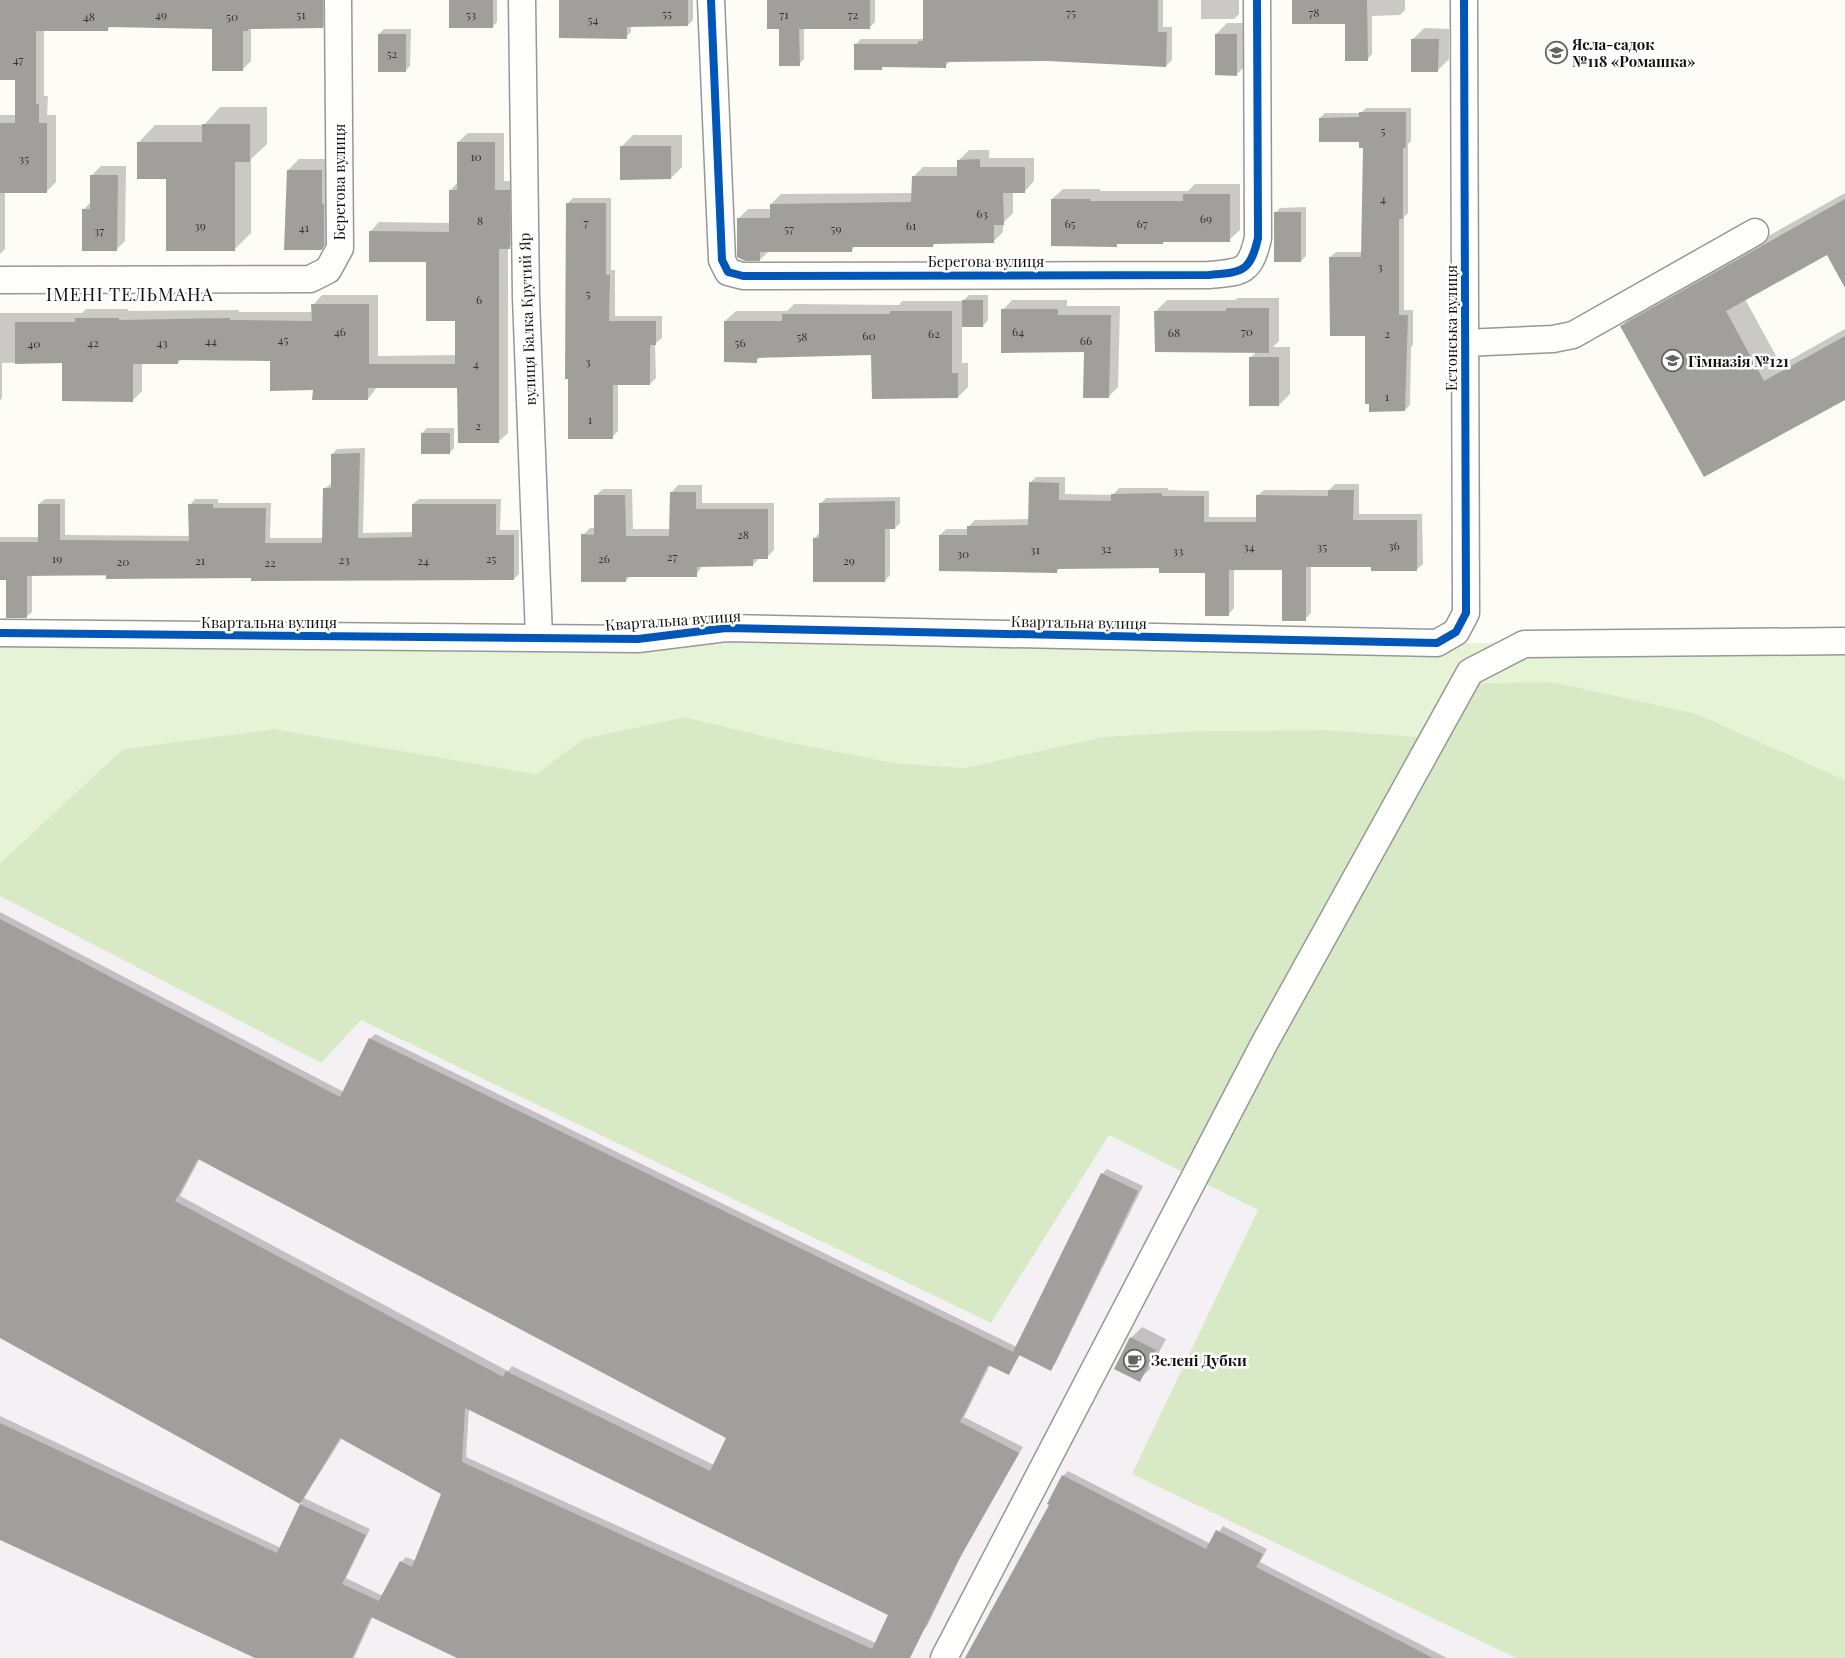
<svg xmlns="http://www.w3.org/2000/svg" width="1845" height="1658" font-family="'Playfair Display',serif">
	<rect width="100%" height="100%" fill="#fdfcf7"/>
	<!-- industrial -->
	<path fill="#f5f0f3" d="M0,896L321,1063L361,1020L991,1323L1109,1135L1258,1210L1133,1474L1516,1658H0Z"/>
	<!-- green -->
	<path fill="#e7f3d7" d="M726,628L1524,644L1845,641V780L1697,714L1434,738L1325,730L1197,731L1102,737L964,768L895,763L783,741L685,717L583,739L536,774L274,729L123,749L0,863V633Z"/>
	<!-- forest -->
	<path fill="#d8eac5" d="M1552,682L1697,714L1845,780V1658H1516L1132,1474L1258,1210L1109,1135L991,1323L361,1020L321,1063L0,896V863L123,749L274,729L536,774L583,739L685,717L783,741L895,763L964,768L1102,737L1197,731L1325,730L1434,738L1464,684Z"/>
	<!-- shadow -->
	<path fill="#0003" fill-rule="evenodd" d="M0,0H332V18L323,27H251V61L242,70L213,27L111,26L107,30H44V96H48L47,115H56V182L47,191L5,192V249L0,254V115H16V79H0Z
		M450,0H497V22L492,27Z
		M560,0H693V20L688,25H631V32L626,37Z
		M768,0H875V22L870,27L804,28V59L799,64Z
		M924,0H1163V27H1172V60L1166,66L1048,60L951,61L945,66H884L881,69L855,45L861,39H922L924,37Z
		M1201,0H1239V14L1234,19H1201Z
		M1293,0H1405V10L1400,15L1372,16V54L1367,60L1346,22Z
		M1227,23H1248V63L1237,74L1216,34Z
		M1424,28L1449,29V59L1438,70L1413,39Z
		M384,29H411L410,66L405,71L379,34Z
		M220,107H267V144L251,159V233L234,250L167,178L139,142L155,125H204Z
		M1366,108H1411V141L1408,144V213L1404,217V310H1413V345L1411,347L1410,405L1405,410L1330,257L1336,252H1363L1364,146L1361,141L1320,118L1325,113H1361Z
		M468,133H504V181H518L519,239L508,248V433L498,442L458,386L377,387L368,399L314,388L271,359H182L178,363H142V391L133,400L63,362L2,363V398L0,401V313H82L86,309H128V311L239,310V312H313V305L322,295H378V356L456,355V320L427,261L370,232L379,222L450,223V191L458,182V142Z
		M633,135H682V167L671,178L622,146Z
		M969,150H989V158H1034V181L1025,191H1013V213L1003,223V232L993,242H936L933,246L856,245L851,251H769L760,260L738,219L748,209H771V204L781,194L913,193V177L923,167H959V160Z
		M299,159H332L333,237L321,249L288,170Z
		M101,166H126L125,241L116,250L83,210L91,202L92,175Z
		M1195,184H1240V230L1229,240H1165L1163,243L1052,199L1063,189H1100V191H1188Z
		M1845,193V285L1828,254L1745,299L1781,365L1845,329V399L1704,476L1622,326L1638,309Z
		M573,198H611V270H615V316H662V338L655,344L656,378L650,384L618,383V431L612,437L567,204Z
		M1306,207V256L1301,261L1275,213L1280,208Z
		M969,295H988V320L983,326H962V363H968V387L958,397L873,354L761,356L756,361L725,321L736,311H787L794,304L899,305L902,301H963Z
		M1238,298H1279V341L1273,347H1290V394L1279,405L1250,358L1256,352L1156,311L1167,300H1235Z
		M1012,300H1067V306H1120L1118,387L1108,397L1085,351L1003,310Z
		M427,428H454V448L449,453L422,433Z
		M365,448L363,533L413,532V504L419,499H501L500,530H519V574L514,579L32,575V612L26,617L7,579H0V503V537H40L39,504L45,499H65V535L190,536V505L195,499H218V503H271L270,538H323L324,489L332,483V454L337,449Z
		M1036,477H1065V494L1113,495L1119,488H1168V490L1209,491V517H1257V496L1264,490H1329L1335,484H1359V514H1422L1423,564L1416,570L1372,566H1311V613L1305,619L1284,568H1234V608L1228,615L1207,571L1160,567H1061L1056,572L940,535L946,529H969V526L975,520L1030,519V483Z
		M678,485H702V503H774V550L767,557H760L753,565H703L696,575H631L626,581L583,535L590,528H595V496L603,489H632L633,529H671V493Z
		M900,497V523L895,528H890V575L885,581L814,539L819,533L821,503L826,498Z
		M0,912L344,1092L370,1039L375,1034L1017,1347L1102,1174L1107,1169L1143,1186L1055,1364L1050,1369L1020,1355L1009,1373L990,1365L964,1417L1023,1447L962,1554L927,1626L922,1631L908,1658H460L373,1616L354,1658H258L0,1539V1416L281,1548L302,1503L0,1336ZM200,1158L728,1437L714,1465L512,1366L508,1371L180,1196ZM469,1408L889,1615L876,1643L466,1457ZM342,1438L442,1493L416,1561L406,1557L401,1562L383,1596L346,1578L370,1529L304,1498Z
		M1142,1327L1166,1339L1150,1369L1139,1380L1131,1338Z
		M1068,1471L1211,1544L1223,1526L1267,1549L1260,1562L1447,1658H967L1051,1505L1063,1476Z"/>
	<!-- building -->
	<path fill="#a19f9c" fill-rule="evenodd" d="M0,0H323V28L248,29V31H243V71H212V29L108,27V31H36V104H39V123H47V193H0V123H15V80H0Z
		M449,0H493V28H449Z
		M559,0H688V26L627,27V39L559,38Z
		M767,0H870V29H799L800,66H779V29H767Z
		M923,0H1158V32H1167L1166,67L1048,61L946,62V68L882,67V70H854V44H918V41H923Z
		M1292,0H1367L1368,61H1345V24H1292Z
		M378,34H406V72H378Z
		M1215,34H1237V76L1215,75Z
		M1411,39H1439L1438,72H1411Z
		M1359,112H1406V148H1403V219H1399V315H1408L1405,411L1369,412V404H1365V336H1330L1329,257H1361L1363,148H1359V142H1319V118L1359,117Z
		M202,124H250V162H235V251H166V179H137V142H202Z
		M457,142H495V190H510V249H499V443H458L457,388H368V400H312L313,390L270,391V361L178,360V364H133V402L62,401V363L15,364V322H75V318H119V320L230,318V320L312,321L311,304H369V364H455V321H426V262H369V231L449,232V190H457Z
		M620,146H671V179L620,180Z
		M980,159V167H1025V193H1003L1004,225H994V243L933,244V247H852V252H760V261H745L737,257V218H770V204L911,202L912,176H957V160Z
		M287,170H322V204H324V246L322,250H284Z
		M90,175H118L117,251H82V209H90Z
		M1183,194H1230V242H1163V244H1117V247L1051,246V199H1090V201H1183Z
		M1845,199V288L1827,255L1726,311L1764,381L1845,336V400L1704,477L1620,326Z
		M566,203H606V275H610L609,321H656V345H650V385H613V439H568V379H565Z
		M1274,212H1301V262H1274Z
		M962,300H983V327H962Z
		M1226,308H1269V353L1155,352L1154,311H1226Z
		M1001,309H1058V315H1111L1109,398H1083L1084,352L1001,353Z
		M890,311H952V373H958V398L872,399L871,355L757,358V363L724,362V321H782V314H890Z
		M1249,357H1279V406H1249Z
		M421,433H450V454H421Z
		M360,453L358,538L412,537V504H496V535H514V580L251,581V578L106,579V575L27,576V618H6V580H0V542H38V504H60V540L189,541L188,504H213V508H266L265,543H322L323,488H331V454Z
		M1029,482L1059,483V500L1111,501V494L1162,493V496H1204V522H1256V495L1328,496V490H1354L1353,520H1417V571H1371V567H1306V621H1282V570H1229V616H1205V573H1159V568L1057,569V573L939,571V535H967V526L1028,525Z
		M670,492H696V509H768V559H753V566L697,567V577H626V582H581V534L594,535V495H625L626,536H669Z
		M895,501V529H885V582H813V538H819V503Z
		M0,919L340,1097L369,1038L1013,1352L1101,1173L1138,1191L1051,1371L1019,1355L1009,1375L988,1365L960,1422L1019,1453L958,1561L910,1658H457L371,1617L352,1658H255L0,1540V1423L277,1553L300,1504L0,1338ZM198,1159L726,1438L710,1471L506,1371L503,1377L175,1201ZM465,1408L888,1615L872,1649L462,1462ZM340,1438L441,1494L412,1567L400,1561L377,1604L379,1601L342,1584L366,1535L300,1504Z
		M1130,1337L1156,1350L1140,1382L1114,1369Z
		M1062,1475L1206,1549L1216,1530L1263,1554L1256,1567L1433,1658H965L1049,1505L1047,1504Z"/>
	<g fill="none" stroke-linecap="round" stroke-linejoin="round">
		<defs>
			<path id="minor" d="M522,0L526,297L539,637
				M711,0L722,260L728,272L743,276L1209,275C1242,272 1250,273 1258,238L1257,0
				M0,280L310,279L328,270L340,248L338,0
				M1464,343L1553,339L1573,335L1755,232
				M0,633L638,639L726,628L1437,643L1456,632L1466,613L1464,0
				M944,1658L1264,1044L1470,672L1524,644L1845,641"/>
		</defs>
		<!-- minor casing -->
		<use href="#minor" stroke="#979795" stroke-width="29"/>
		<!-- minor -->
		<use href="#minor" stroke="#fffffe" stroke-width="26"/>
		<defs>
			<path id="cycleway" d="M711,0L722,260L728,272L743,276L1209,275C1242,272 1250,273 1258,238L1257,0
				M0,633L638,639L726,628L1437,643L1456,632L1466,613L1464,0"/>
		</defs>
		<!-- cycleway casing -->
		<use href="#cycleway" stroke="#fff" stroke-width="11"/>
		<!-- cycleway -->
		<use href="#cycleway" stroke="#0057b8" stroke-width="8"/>
	</g>
	<!-- icons -->
	<defs>
		<symbol id="school-ring" viewBox="-11 -11 22 22"><circle r="9.5" fill="#fff" stroke="#646362" stroke-width="1.5"/><path d="M0-5L7-2L0 1L-7-2ZM-4 1L0 2.5L4 1V4Q0 6-4 4Z" fill="#646362"/></symbol>
		<symbol id="cafe-ring" viewBox="-11 -11 22 22"><circle r="9.5" fill="#fff" stroke="#646362" stroke-width="1.5"/><path d="M-5.5-4.5H6V0H3Q3 3.5 0 3.5H-2.5Q-5.5 3.5-5.5 0ZM3-3.2v2h1.7v-2ZM-6 4.5H4V6H-6Z" fill="#646362"/></symbol>
	</defs>
	<g fill-rule="evenodd">
		<use href="#school-ring" x="1544" y="40" width="25" height="25"/>
		<use href="#school-ring" x="1660" y="348" width="25" height="25"/>
		<use href="#cafe-ring" x="1122" y="1348" width="25" height="25"/>
	</g>
	<g text-anchor="middle" dominant-baseline="central" stroke-width="5" stroke-linejoin="round" paint-order="stroke">
		<!-- number labels -->
		<g font-size="12" fill="#353434">
			<text x="1071" y="12">75</text>
			<text x="1314" y="12">78</text>
			<text x="667" y="13">55</text>
			<text x="161" y="14">49</text>
			<text x="301" y="14">51</text>
			<text x="471" y="14">53</text>
			<text x="784" y="14">71</text>
			<text x="853" y="14">72</text>
			<text x="89" y="16">48</text>
			<text x="232" y="16">50</text>
			<text x="593" y="19">54</text>
			<text x="392" y="53">52</text>
			<text x="18" y="59">47</text>
			<text x="1383" y="130">5</text>
			<text x="476" y="156">10</text>
			<text x="24" y="158">35</text>
			<text x="1383" y="198">4</text>
			<text x="982" y="213">63</text>
			<text x="1206" y="218">69</text>
			<text x="480" y="220">8</text>
			<text x="586" y="222">7</text>
			<text x="1070" y="223">65</text>
			<text x="1142" y="223">67</text>
			<text x="200" y="225">39</text>
			<text x="911" y="225">61</text>
			<text x="304" y="227">41</text>
			<text x="789" y="228">57</text>
			<text x="836" y="228">59</text>
			<text x="99" y="230">37</text>
			<text x="1380" y="266">3</text>
			<text x="588" y="293">5</text>
			<text x="479" y="299">6</text>
			<text x="340" y="331">46</text>
			<text x="1018" y="331">64</text>
			<text x="1247" y="331">70</text>
			<text x="1174" y="332">68</text>
			<text x="934" y="333">62</text>
			<text x="1387" y="333">2</text>
			<text x="869" y="335">60</text>
			<text x="802" y="336">58</text>
			<text x="283" y="339">45</text>
			<text x="211" y="340">44</text>
			<text x="1086" y="340">66</text>
			<text x="93" y="342">42</text>
			<text x="162" y="342">43</text>
			<text x="740" y="342">56</text>
			<text x="34" y="343">40</text>
			<text x="588" y="361">3</text>
			<text x="476" y="363">4</text>
			<text x="1387" y="396">1</text>
			<text x="590" y="419">1</text>
			<text x="478" y="425">2</text>
			<text x="743" y="534">28</text>
			<text x="1394" y="545">36</text>
			<text x="1249" y="546">34</text>
			<text x="1322" y="546">35</text>
			<text x="1106" y="548">32</text>
			<text x="1035" y="549">31</text>
			<text x="1178" y="550">33</text>
			<text x="963" y="553">30</text>
			<text x="672" y="556">27</text>
			<text x="57" y="558">19</text>
			<text x="491" y="558">25</text>
			<text x="604" y="558">26</text>
			<text x="344" y="559">23</text>
			<text x="200" y="560">21</text>
			<text x="423" y="560">24</text>
			<text x="849" y="560">29</text>
			<text x="123" y="561">20</text>
			<text x="270" y="562">22</text>
		</g>
		<!-- poi labels -->
		<g font-size="15" font-weight="bold" fill="#111" stroke="#fff" text-anchor="start">
			<text x="1572" y="44">Ясла-садок<tspan x="1572" dy="17">№118 «Ромашка»</tspan></text>
			<text x="1688" y="361">Гімназія №121</text>
			<text x="1151" y="1360">Зелені Дубки</text>
		</g>
		<!-- street labels -->
		<g font-size="15" fill="#111" stroke="#fff">
			<text transform="translate(339 182) rotate(-90)">Берегова вулиця</text>
			<text x="986" y="261">Берегова вулиця</text>
			<text transform="translate(527 319) rotate(-92)">вулиця Балка Крутий Яр</text>
			<text transform="translate(1451 328) rotate(-90)">Естонська вулиця</text>
			<text transform="translate(673 620) rotate(-4)">Квартальна вулиця</text>
			<text x="269" y="622">Квартальна вулиця</text>
			<text transform="translate(1079 622) rotate(1)">Квартальна вулиця</text>
		</g>
		<!-- quarter labels -->
		<g font-size="18" letter-spacing="1" fill="#111" stroke="#fff">
			<text x="130" y="294">ІМЕНІ ТЕЛЬМАНА</text>
		</g>
	</g>
</svg>
